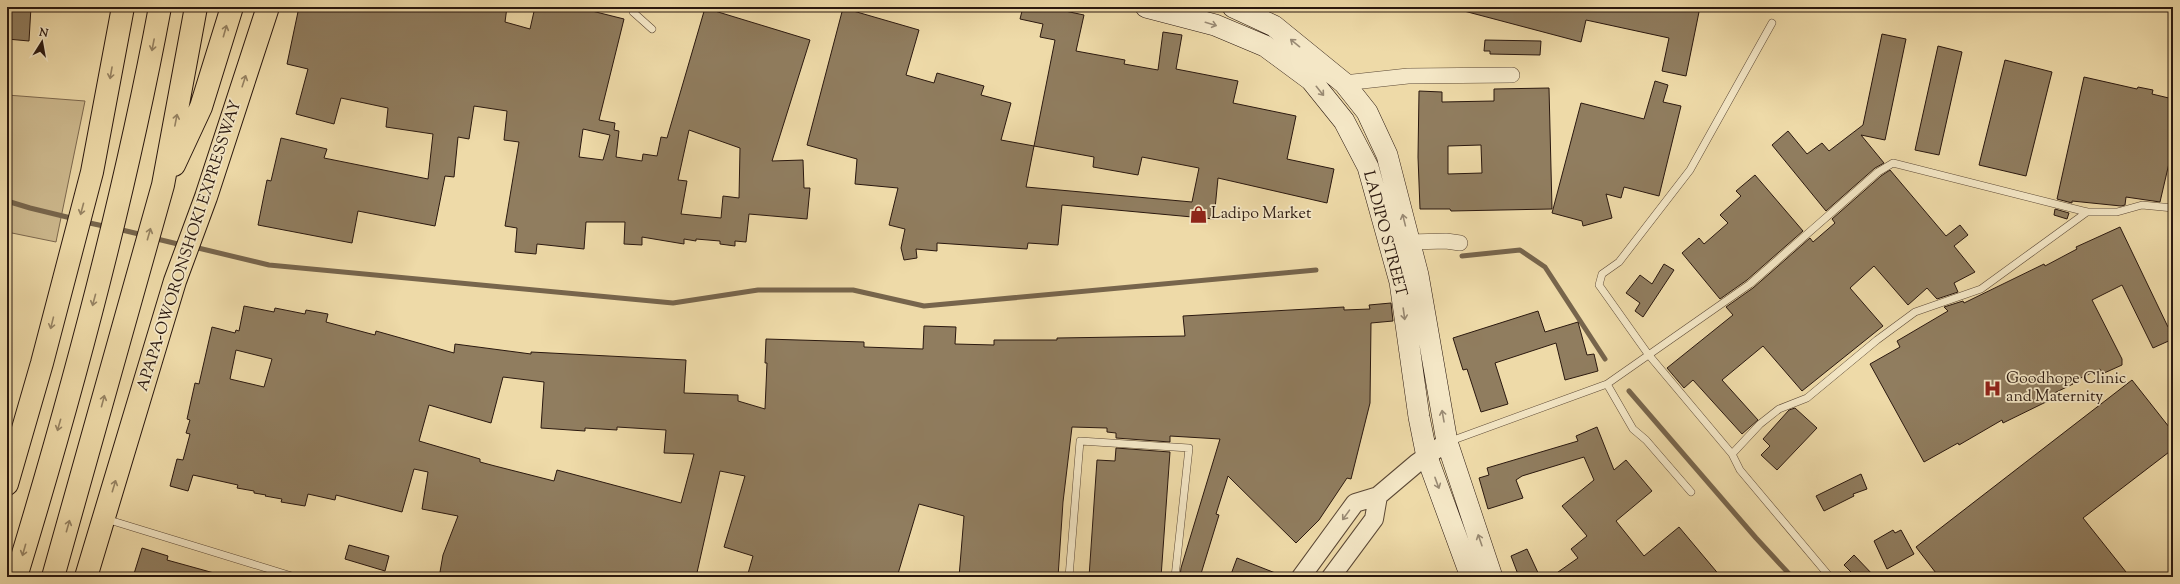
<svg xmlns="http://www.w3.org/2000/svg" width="2180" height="584" font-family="'Sorts Mill Goudy',serif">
	<rect width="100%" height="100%" fill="#eedaa8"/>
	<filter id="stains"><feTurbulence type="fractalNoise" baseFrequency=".005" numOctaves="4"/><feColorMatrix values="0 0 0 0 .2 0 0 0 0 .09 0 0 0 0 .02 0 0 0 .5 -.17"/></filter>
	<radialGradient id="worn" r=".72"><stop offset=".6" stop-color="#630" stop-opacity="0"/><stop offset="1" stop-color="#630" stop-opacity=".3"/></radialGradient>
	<!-- green -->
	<path fill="#cdb98e" stroke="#7c684e" d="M7,95L85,101L56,242L7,232Z"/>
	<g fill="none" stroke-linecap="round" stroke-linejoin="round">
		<!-- stream -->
		<path stroke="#77654c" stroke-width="5" d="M7,201L30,208L75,219
			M85,222L108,227
			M118,229L143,235
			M153,238L182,245
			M194,247L269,265L673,303L758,290H853L924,306L1316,270
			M1462,256L1520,250L1545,267L1605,359
			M1629,391L1756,538L1792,577"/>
	</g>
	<!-- building -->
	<path fill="#907d5f" stroke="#2a180f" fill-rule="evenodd" d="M7,7H31L29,41L7,39Z
		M299,7H507L505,22L530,29L535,7H576L624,19L599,120L615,123L614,130L619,131L616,157L642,161L643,154L657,156L661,137L667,138L705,8L810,40L772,161L803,160L804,188H810L807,219L749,214L746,242L735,241V246L720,244V241L696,239V241L684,239V244L642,237V245L624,244L625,222H586L584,249L537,244L536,254L515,252L517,228L505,226L519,142L504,140L507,111L474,106L469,139L458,137L454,177L445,176L435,226L358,211L352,243L258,225L267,180L271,181L281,138L327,149L324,158L428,179L433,134L386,127L388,108L341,98L334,124L296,114L308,69L287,64ZM583,129L610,135L603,160L579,157ZM689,130L740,148L739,198L723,196L721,218L681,214L687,181L678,180Z
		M1023,7H1046L1084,15L1076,51L1125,60L1124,64L1158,70L1163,32L1182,35L1176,69L1238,81L1233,103L1296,116L1287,159L1334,169L1327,203L1218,178L1214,219L1062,205L1058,245L1028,243L1027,249L937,243V251L916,249L917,258L904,260L901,248L905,229L889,225L898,188L855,184L857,159L807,145L843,8L919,30L906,75L934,83L937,73L984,86L981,95L1011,103L1001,140L1034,146L1026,187L1192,202L1199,168L1142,157L1138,175L1093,167L1094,157L1034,146L1055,40L1040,37L1043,24L1020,19Z
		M1465,7H1661L1675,10L1676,7H1700L1686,76L1662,71L1669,38L1586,20L1581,42L1464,11Z
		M1882,34L1906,39L1885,140L1861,135L1884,163L1875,168L1826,211L1772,145L1788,131L1807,154L1822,143L1829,151L1863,125Z
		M1485,40L1541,41L1540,55L1490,54V51H1484Z
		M1938,46L1962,52L1939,155L1915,150Z
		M2005,60L2052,72L2026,176L1979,165Z
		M2084,77L2137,89L2138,87L2153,90L2152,94L2173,99V146L2160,202L2126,197L2125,205L2121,206L2072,201V203L2057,199Z
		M1655,81L1668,85L1663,102L1681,106L1659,196L1624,187L1621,198L1606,194L1612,218L1583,226L1582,221L1552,213L1581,103L1644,119Z
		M1549,88L1552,209L1451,211L1450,209H1420L1418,157L1419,91L1442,92V102L1494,101V89ZM1481,145L1482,173L1448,174V146Z
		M1890,170L1946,236L1960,225L1968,235L1954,246L1975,272L1954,283L1958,292L1937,299L1927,288L1908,305L1874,266L1850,288L1883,326L1802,391L1763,346L1722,380L1758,420L1742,434L1693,380L1684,388L1667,368L1733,315L1726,307L1753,288L1810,238L1813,242L1835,223L1832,219L1881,176Z
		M1755,175L1803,231L1747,280L1720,299L1682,253L1699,238L1704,244L1728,223L1720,215L1741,196L1736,191Z
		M2055,209L2069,213L2067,219L2054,215Z
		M2120,227L2168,327L2173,325V339L2153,348L2122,285L2092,300L2122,359V365L2102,374L2100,369L2072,382L2073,384L2046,397L2048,401L2003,423L2002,420L1959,445L1958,443L1924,462L1870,364L1900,347L1897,341L1948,311L1944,307L1963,301L1964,303L2044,264L2045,266L2077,249L2076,247Z
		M1664,264L1674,270L1643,317L1635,311L1640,303L1626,293L1640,275L1652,284Z
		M1391,303L1393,321L1371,323L1370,403L1351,479L1347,478L1319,520L1296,543L1228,476L1216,514L1219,515L1200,577H1180L1181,568L1220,439L1170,436V442L1116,438V433L1107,432V428L1072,427L1063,502L1058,577H959L964,516L919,504L897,577H747L753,556L724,547L745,476L720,471L696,577H457L440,572L443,555L458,516L422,509L428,472L414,469L402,512L336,495L335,500L308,494L305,506L281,502L282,499L265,496L266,495L254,493V491L237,488L238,485L193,475L188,491L170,486L177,459L183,460L190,434L186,433L190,420L187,419L195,383L199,384L212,327L235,333L236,330L239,331L244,306L274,312L275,308L305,314L306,310L328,314L326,322L375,335L376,331L454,353L455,344L531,354V352L686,360L684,393L738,395V401L765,409L767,363H765L766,339L864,342V347L923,349L924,326L956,327L955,344L994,345V340H1057V338L1185,336L1183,316L1344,307V310L1370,309L1369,305ZM236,350L272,359L264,387L230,379ZM503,377L544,382L541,428L585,431V428L617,430V427L666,430L664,453L694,454L681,503L557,470L554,481L495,466L480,462V459L419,441L429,405L491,423Z
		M1538,311L1545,332L1578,322L1587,355L1594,354L1598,371L1565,380L1556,343L1495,363L1508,404L1481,412L1467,369L1463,370L1453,338Z
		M2132,380L2173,432V449L2083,518L2130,577H1939L1916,547Z
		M1795,408L1817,428L1777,470L1761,455L1770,446L1763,439L1789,410Z
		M1597,427L1614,470L1626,460L1652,491L1616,521L1644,556L1679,527L1721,577H1551L1578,558L1571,549L1587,536L1562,506L1594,480L1584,457L1522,476L1516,480L1523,498L1488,509L1479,478L1489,475L1487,468L1578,441L1576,436Z
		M1116,448L1170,452L1161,577H1089L1097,460L1115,461Z
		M1861,474L1867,489L1853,494L1854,496L1824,511L1816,496Z
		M1893,530L1895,533L1901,530L1914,554L1887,569L1874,541Z
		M349,545L389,556L385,571L345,559Z
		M142,548L168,556L167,560L214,573L213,577H133Z
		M1527,549L1540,577H1519L1511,556Z
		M1854,555L1875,577H1856L1844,565Z
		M1237,558L1283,576V577H1230Z"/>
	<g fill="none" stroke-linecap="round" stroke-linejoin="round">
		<defs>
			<path id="service" d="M632,7L633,12L652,29
				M1772,23L1690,170L1619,262L1602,274L1599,285L1648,354L1732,454L1740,470L1830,577
				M1607,384L1633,429L1646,440L1691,492
				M1448,442L1607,384L1750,284L1878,172L1893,163L2087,212H2117L2142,205L2173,208
				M1732,454L1760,424L1779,409L1807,398L1877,340L1915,312L1981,289L2087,212
				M106,519L295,577
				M1069,577L1080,441L1189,448L1175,577"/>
			<path id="minor" d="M1344,83L1408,76L1512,75
				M1410,242L1446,241L1460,243"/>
			<path id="tertiary" d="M1301,577L1355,503L1378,496L1417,463L1447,442
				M1331,577L1374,519L1378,496"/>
			<path id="secondary" d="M1146,7L1215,25L1265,46L1311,80L1344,121L1368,167L1400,282L1419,417L1427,457L1471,577
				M1233,7L1274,26L1344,83L1367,112L1387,155L1418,275L1447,442L1492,577"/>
			<path id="primary" d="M7,484L42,363L92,172L123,7
				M86,577L175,281L206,197L268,7"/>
			<path id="motorway" d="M174,165L201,107L232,7
				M16,577C73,390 124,200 160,7
				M53,577L163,185L196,7"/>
		</defs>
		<!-- service casing -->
		<use href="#service" stroke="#5b4835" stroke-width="8"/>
		<!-- minor casing -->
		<use href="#minor" stroke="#5b4835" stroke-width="16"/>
		<!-- tertiary casing -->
		<use href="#tertiary" stroke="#5b4835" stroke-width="20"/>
		<!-- secondary casing -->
		<use href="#secondary" stroke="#2a180f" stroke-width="22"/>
		<!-- primary casing -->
		<use href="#primary" stroke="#2a180f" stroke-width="24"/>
		<!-- motorway casing -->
		<use href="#motorway" stroke="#2a180f" stroke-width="24"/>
		<!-- service -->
		<use href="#service" stroke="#f4e7c6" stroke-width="7"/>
		<!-- minor -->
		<use href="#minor" stroke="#f4e7c6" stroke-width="15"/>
		<!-- tertiary -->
		<use href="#tertiary" stroke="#f4e7c6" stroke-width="18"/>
		<!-- secondary -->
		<use href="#secondary" stroke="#f4e7c6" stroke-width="21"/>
		<!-- primary -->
		<use href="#primary" stroke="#eedaa8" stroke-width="22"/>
		<!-- motorway -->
		<use href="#motorway" stroke="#eedaa8" stroke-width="22"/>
	</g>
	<!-- one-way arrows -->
	<defs><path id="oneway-shaft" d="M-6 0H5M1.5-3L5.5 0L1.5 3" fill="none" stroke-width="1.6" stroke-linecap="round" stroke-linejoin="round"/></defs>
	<g stroke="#998a74">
		<use href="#oneway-shaft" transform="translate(1211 24) rotate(17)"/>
		<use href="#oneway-shaft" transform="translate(1295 43) rotate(-141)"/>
		<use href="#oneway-shaft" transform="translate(1320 91) rotate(51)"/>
		<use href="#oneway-shaft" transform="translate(1404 220) rotate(-104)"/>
		<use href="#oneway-shaft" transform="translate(1404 314) rotate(82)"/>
		<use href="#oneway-shaft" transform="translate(1443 416) rotate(-100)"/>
		<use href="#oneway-shaft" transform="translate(1437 483) rotate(70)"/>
		<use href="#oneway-shaft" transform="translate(1346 515) rotate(126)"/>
		<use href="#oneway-shaft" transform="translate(1480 540) rotate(-109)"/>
	</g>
	<g stroke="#968363">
		<use href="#oneway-shaft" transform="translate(225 31) rotate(-74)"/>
		<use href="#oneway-shaft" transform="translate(153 45) rotate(101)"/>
		<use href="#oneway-shaft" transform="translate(111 73) rotate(100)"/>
		<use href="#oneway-shaft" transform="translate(244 81) rotate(-72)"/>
		<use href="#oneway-shaft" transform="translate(176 120) rotate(-79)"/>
		<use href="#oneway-shaft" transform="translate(82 209) rotate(105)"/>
		<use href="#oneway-shaft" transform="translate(149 234) rotate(-74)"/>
		<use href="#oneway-shaft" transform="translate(94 300) rotate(105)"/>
		<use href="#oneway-shaft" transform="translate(52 323) rotate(104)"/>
		<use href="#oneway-shaft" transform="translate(103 401) rotate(-75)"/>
		<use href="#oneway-shaft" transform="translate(59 425) rotate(106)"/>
		<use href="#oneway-shaft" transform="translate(114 486) rotate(-73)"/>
		<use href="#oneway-shaft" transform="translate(68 526) rotate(-74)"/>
		<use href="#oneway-shaft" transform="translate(24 550) rotate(106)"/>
	</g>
	<!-- icons -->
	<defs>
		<symbol id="shop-bare" viewBox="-9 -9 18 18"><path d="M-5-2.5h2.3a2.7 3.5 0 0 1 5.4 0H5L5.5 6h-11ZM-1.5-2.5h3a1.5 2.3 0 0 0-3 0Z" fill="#8f2418" stroke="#f4e7c6" stroke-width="2.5" paint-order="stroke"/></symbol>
		<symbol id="hospital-bare" viewBox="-9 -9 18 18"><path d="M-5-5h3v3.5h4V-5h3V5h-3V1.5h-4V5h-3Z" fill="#8f2418" stroke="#f4e7c6" stroke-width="2.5" paint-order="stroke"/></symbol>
	</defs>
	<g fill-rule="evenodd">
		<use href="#shop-bare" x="1186" y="202" width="25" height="25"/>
		<use href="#hospital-bare" x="1980" y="376" width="25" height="25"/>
	</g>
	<g text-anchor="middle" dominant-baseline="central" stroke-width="3.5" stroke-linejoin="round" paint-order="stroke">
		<!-- poi labels -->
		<g font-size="16" fill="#2a180f" stroke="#f4e7c6" text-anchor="start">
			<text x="1211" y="214">Ladipo Market</text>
			<text x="2006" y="379">Goodhope Clinic<tspan x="2006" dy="18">and Maternity</tspan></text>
		</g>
		<!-- street labels -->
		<g font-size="16" fill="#2a180f" stroke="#f4e7c6">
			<text transform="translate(1384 234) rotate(75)">LADIPO STREET</text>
			<text transform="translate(190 246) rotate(-72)">APAPA-OWORONSHOKI EXPRESSWAY</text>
		</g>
	</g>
	<!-- margin -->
	<rect width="2180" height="584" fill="none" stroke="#eedaa8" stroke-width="24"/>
	<rect x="8" y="8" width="2164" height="568" fill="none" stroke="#2a180f" stroke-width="2"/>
	<rect x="12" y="12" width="2156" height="560" fill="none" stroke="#2a180f"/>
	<!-- north arrow -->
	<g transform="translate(42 42) rotate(11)" stroke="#f4e7c6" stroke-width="3" paint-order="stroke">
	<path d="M0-3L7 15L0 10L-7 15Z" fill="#2a180f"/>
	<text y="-6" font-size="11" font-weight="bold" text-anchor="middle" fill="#2a180f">N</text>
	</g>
	<rect width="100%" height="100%" filter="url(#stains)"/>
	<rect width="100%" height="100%" fill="url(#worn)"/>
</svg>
